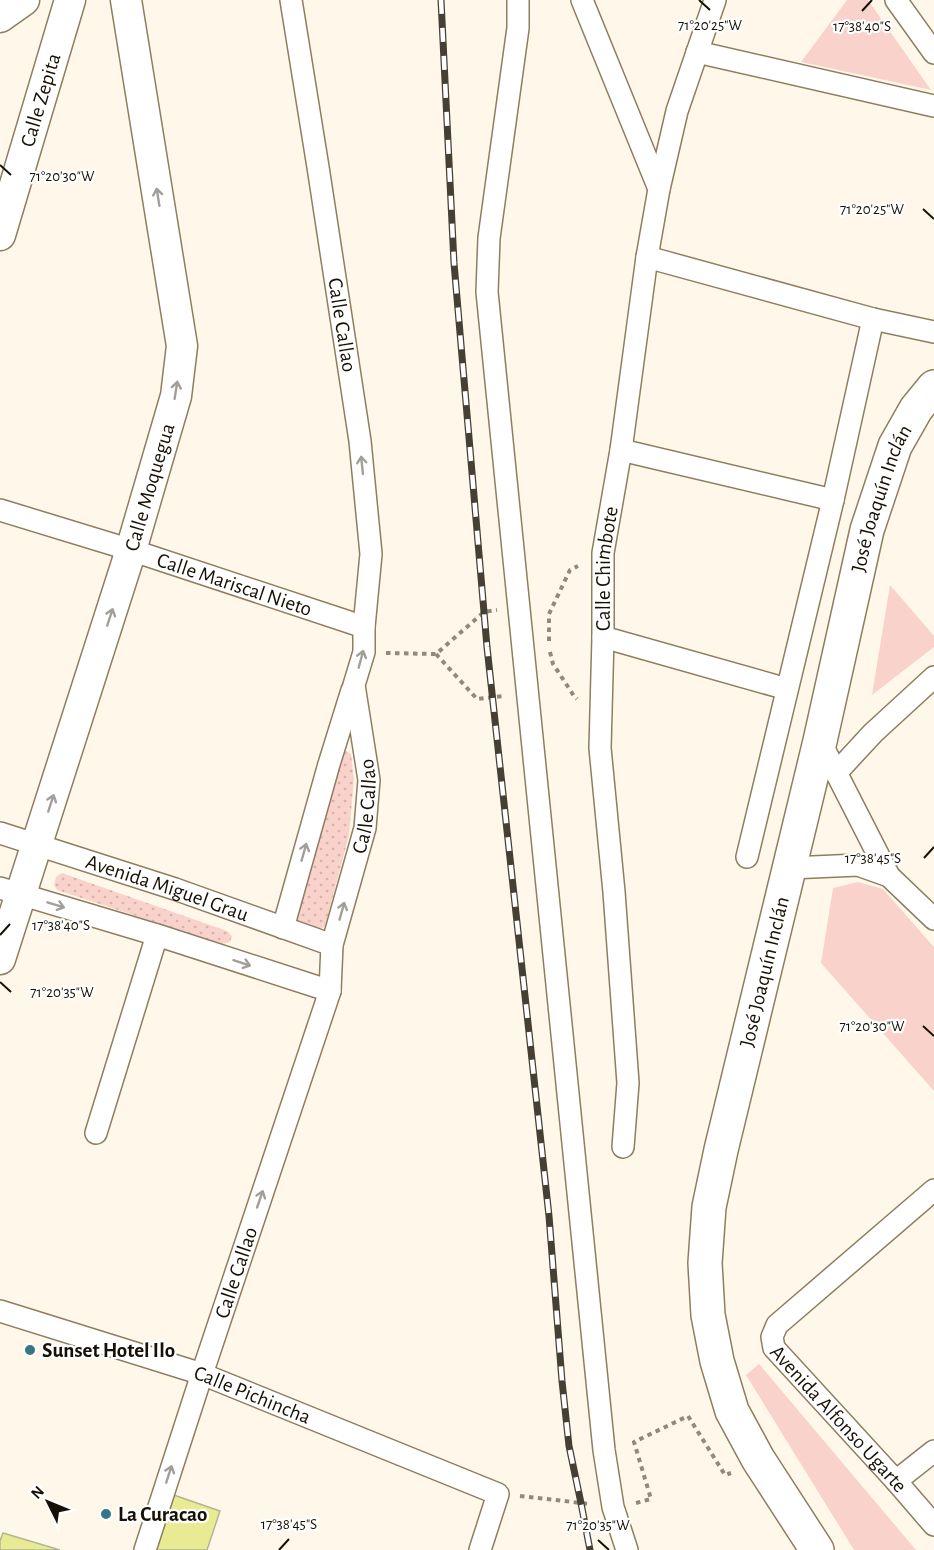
<svg xmlns="http://www.w3.org/2000/svg" width="934" height="1550" font-family="'Alegreya Sans',sans-serif">
	<defs>
		<pattern id="grass-dots" width="8" height="8" patternUnits="userSpaceOnUse" patternTransform="scale(1.5)"><rect width="8" height="8" fill="#f9d2cb"/><path d="M2 2h.1M6 6h.1" fill="none" stroke="#d5b3ad" stroke-width="1.8" stroke-linecap="round"/></pattern>
	</defs>
	<rect width="100%" height="100%" fill="#fff8ea"/>
	<!-- grass -->
	<path fill="url(#grass-dots)" d="M345,750L351,754L354,779L349,835L325,926L319,930L300,928L295,920L342,752Z
		M62,873L227,931L232,936L230,942L222,944L57,890L54,885L56,877Z"/>
	<!-- park -->
	<path fill="#f9d2cb" d="M847,0H868L931,90L801,62Z
		M890,585L934,636V647L872,695Z
		M858,882L883,889L934,947V1091L821,963L833,888Z
		M759,1364L916,1550H854L746,1375Z"/>
	<!-- building -->
	<path fill="#e9ea94" stroke="#b4b592" stroke-width="1.5" d="M168,1493L220,1511L207,1550H149Z
		M3,1533L60,1550H0V1541Z"/>
	<g fill="none" stroke-linecap="round" stroke-linejoin="round">
		<defs>
			<g id="street">
				<path d="M518,0V28L489,238L487,292L604,1450L613,1507L627,1550"/>
				<path d="M582,0L659,189"/>
				<path d="M896,0L934,53"/>
				<path d="M697,52L934,106"/>
				<path d="M647,257L873,319L934,332"/>
				<path d="M621,450L833,500"/>
				<path id="s1" d="M0,510L131,550L364,627"/>
				<path d="M603,637L787,689"/>
				<path d="M820,741L889,876L934,919"/>
				<path d="M836,773L873,733L934,677"/>
				<path id="s2" d="M0,833L175,889L332,945"/>
				<path d="M747,857L833,500L873,319"/>
				<path d="M790,868L858,865L889,876"/>
				<path d="M0,888L157,935L330,991"/>
				<path d="M283,928L329,764L352,690"/>
				<path d="M96,1133L157,935"/>
				<path id="s3" d="M623,1147L628,1083L614,892L600,748L603,637V553L621,450L647,257L659,189L677,111L715,0"/>
				<path id="s4" d="M934,1190L777,1325L772,1337L774,1348L896,1481L934,1525"/>
				<path id="s5" d="M0,1311L202,1374L498,1494L480,1550"/>
				<path d="M896,1481L934,1451"/>
				<path id="s6" d="M145,1550L202,1374L330,991L332,945L365,828L369,780L354,685L364,652V627L371,554L360,441L318,167L291,0"/>
			</g>
			<g id="secondary">
				<path d="M0,17L24,0"/>
				<path id="s7" d="M0,235L70,0"/>
				<path id="s8" d="M0,959L131,550L176,396L182,346L126,0"/>
			</g>
			<g id="primary">
				<path id="s9" d="M817,1550L758,1459L732,1411L717,1361L708,1315L705,1263L709,1207L721,1150L820,741L867,530L895,446L916,409L934,387"/>
			</g>
		</defs>
		<!-- street casing -->
		<use href="#street" stroke="#8e7e5f" stroke-width="24"/>
		<!-- secondary casing -->
		<use href="#secondary" stroke="#8e7e5f" stroke-width="33"/>
		<!-- primary casing -->
		<use href="#primary" stroke="#8e7e5f" stroke-width="36"/>
		<!-- path -->
		<path stroke="#90897d" stroke-width="4" stroke-dasharray="4.5 4.5" stroke-linecap="butt" d="M549,641V614L570,570L578,566
			M550,652L553,664L574,696L577,699
			M386,653L436,654L484,612L497,610
			M436,654L477,699L504,696
			M520,1496L590,1504
			M636,1503L651,1499L634,1442L688,1416L725,1475L731,1473"/>
		<!-- street -->
		<use href="#street" stroke="#fff" stroke-width="21"/>
		<!-- secondary -->
		<use href="#secondary" stroke="#fff" stroke-width="30"/>
		<!-- primary -->
		<use href="#primary" stroke="#fff" stroke-width="33"/>
		<defs>
			<path id="rail" d="M441,0L454,263L487,647L549,1216L562,1381L569,1446L581,1503L590,1550"/>
		</defs>
		<!-- rail casing -->
		<use href="#rail" stroke="#453f34" stroke-width="7"/>
		<!-- rail -->
		<use href="#rail" stroke="#fff" stroke-width="4.5" stroke-dasharray="14" stroke-linecap="butt"/>
	</g>
	<!-- one-way arrows -->
	<defs><path id="oneway-shaft" d="M-6 0H5M1.5-3L5.5 0L1.5 3" fill="none" stroke-width="1.6" stroke-linecap="round" stroke-linejoin="round" transform="scale(1.5)"/></defs>
	<g stroke="#a29f9b">
		<use href="#oneway-shaft" transform="translate(158 197) rotate(-99)"/>
		<use href="#oneway-shaft" transform="translate(176 390) rotate(-81)"/>
		<use href="#oneway-shaft" transform="translate(362 465) rotate(-96)"/>
		<use href="#oneway-shaft" transform="translate(110 617) rotate(-72)"/>
		<use href="#oneway-shaft" transform="translate(361 659) rotate(-75)"/>
		<use href="#oneway-shaft" transform="translate(51 803) rotate(-72)"/>
		<use href="#oneway-shaft" transform="translate(304 852) rotate(-74)"/>
		<use href="#oneway-shaft" transform="translate(56 905) rotate(17)"/>
		<use href="#oneway-shaft" transform="translate(342 911) rotate(-74)"/>
		<use href="#oneway-shaft" transform="translate(242 963) rotate(18)"/>
		<use href="#oneway-shaft" transform="translate(260 1199) rotate(-71)"/>
		<use href="#oneway-shaft" transform="translate(169 1474) rotate(-72)"/>
	</g>
	<!-- ticks -->
	<path fill="none" stroke="#161005" stroke-width="2" d="M699,0L710,10M862,11L872,0M0,165L11,175M923,209L934,219M924,858L934,847M0,935L10,924M0,982L11,992M923,1026L934,1036M598,1540L609,1550M279,1550L289,1539"/>
	<!-- markers -->
	<g fill="#337786" stroke="#fff" stroke-width="2">
		<circle cx="30" cy="1350" r="6"/>
		<circle cx="106" cy="1514" r="6"/>
	</g>
	<g text-anchor="middle" dominant-baseline="central" stroke-width="4.5" stroke-linejoin="round" paint-order="stroke">
		<!-- street labels -->
		<g font-size="21" fill="#161005" stroke="#fff">
			<text stroke="none"><textPath href="#s7" startOffset="141">Calle Zepita</textPath></text>
			<text transform="translate(342 325) rotate(81)">Calle Callao</text>
			<text stroke="none"><textPath href="#s8" startOffset="495">Calle Moquegua</textPath></text>
			<text stroke="none"><textPath href="#s9" startOffset="1100">José Joaquín Inclán</textPath></text>
			<text stroke="none"><textPath href="#s3" startOffset="580">Calle Chimbote</textPath></text>
			<text stroke="none"><textPath href="#s1" startOffset="246">Calle Mariscal Nieto</textPath></text>
			<text stroke="none"><textPath href="#s6" startOffset="778">Calle Callao</textPath></text>
			<text stroke="none"><textPath href="#s2" startOffset="176">Avenida Miguel Grau</textPath></text>
			<text stroke="none"><textPath href="#s9" startOffset="612">José Joaquín Inclán</textPath></text>
			<text stroke="none"><textPath href="#s6" startOffset="292">Calle Callao</textPath></text>
			<text stroke="none"><textPath href="#s5" startOffset="266">Calle Pichincha</textPath></text>
			<text stroke="none"><textPath href="#s4" startOffset="327">Avenida Alfonso Ugarte</textPath></text>
		</g>
		<!-- poi labels -->
		<g font-size="21" font-weight="bold" fill="#161005" stroke="#fff" text-anchor="start">
			<text x="42" y="1350">Sunset Hotel Ilo</text>
			<text x="118" y="1514">La Curacao</text>
		</g>
	</g>
	<g font-size="15" text-anchor="middle" fill="#161005" stroke="#fff" stroke-width="4.5" stroke-linejoin="round" paint-order="stroke">
		<text x="710" y="30">71°20'25"W</text>
		<text x="862" y="31">17°38'40"S</text>
		<text x="62" y="181">71°20'30"W</text>
		<text x="872" y="214">71°20'25"W</text>
		<text x="873" y="863">17°38'45"S</text>
		<text x="61" y="930">17°38'40"S</text>
		<text x="62" y="997">71°20'35"W</text>
		<text x="872" y="1031">71°20'30"W</text>
		<text x="289" y="1529">17°38'45"S</text>
		<text x="598" y="1530">71°20'35"W</text>
	</g>
	<!-- north arrow -->
	<g transform="translate(48 1502) rotate(313)" stroke="#ffffff" stroke-width="4.5" paint-order="stroke">
	<path d="M0-4.5L10 22L0 15L-10 22Z" fill="#161005"/>
	<text y="-9" font-size="16" font-weight="bold" text-anchor="middle" fill="#161005">N</text>
	</g>
</svg>
